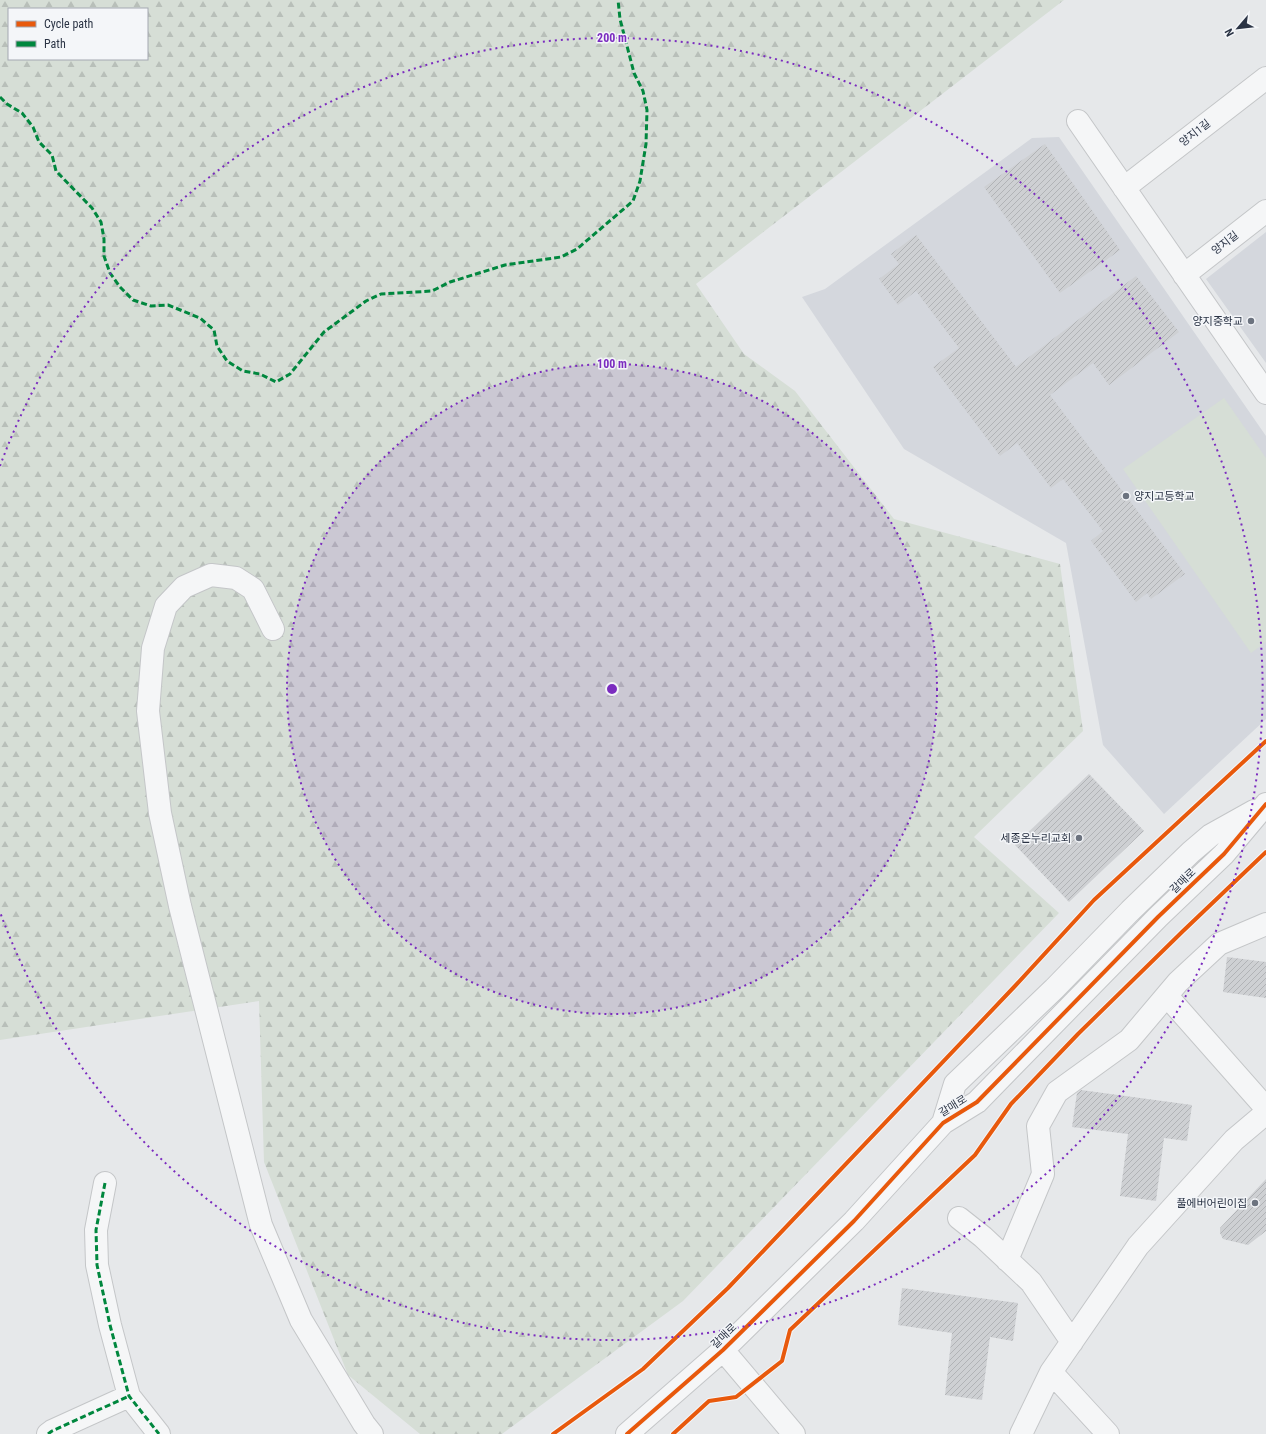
<svg xmlns="http://www.w3.org/2000/svg" width="1266" height="1434" font-family="'Roboto Condensed','Noto Sans KR',sans-serif">
	<defs>
		<pattern id="forest-firs" width="22" height="20" patternUnits="userSpaceOnUse"><rect width="22" height="20" fill="#d6ded6"/><path d="M5 1l3.5 6h-7zM16 11l3.5 6h-7z" fill="#b8bfb9"/></pattern>
		<pattern id="building-hatch" width="6" height="6" patternUnits="userSpaceOnUse"><rect width="6" height="6" fill="#ced0d3"/><path d="M-1 1l2-2M0 6l6-6M5 7l2-2" fill="none" stroke="#b1b3b6"/></pattern>
	</defs>
	<rect width="100%" height="100%" fill="#e6e8ea"/>
	<!-- built -->
	<path fill="#d4d7dd" d="M1059,137L1266,436V719L1164,814L1103,745L1066,543L904,449L802,297L825,289L1032,138Z
		M1266,232V363L1206,279Z"/>
	<!-- green -->
	<path fill="#d6ded6" d="M1224,398L1266,458V642L1251,653L1123,469Z"/>
	<!-- forest -->
	<path fill="url(#forest-firs)" fill-rule="evenodd" d="M0,0H1064L696,284L744,354L795,391L894,519L1060,564L1083,731L974,837L1059,913L683,1301L502,1434H420L348,1375L264,1162L259,1001L0,1040ZM9,9H147V59H9Z"/>
	<!-- building -->
	<path fill="url(#building-hatch)" d="M1045,144L1120,250L1060,293L984,187Z
		M916,235L1016,367L1136,276L1179,332L1109,385L1093,363L1050,395L1185,574L1151,599L1147,593L1136,602L1091,541L1103,531L1063,479L1051,488L1017,443L1000,456L933,367L959,348L916,291L898,305L879,279L899,264L891,254Z
		M1089,774L1144,831L1069,902L1015,845Z
		M1227,957L1266,962V998L1223,992Z
		M1081,1090L1192,1105L1187,1141L1164,1138L1156,1201L1120,1196L1128,1134L1072,1127L1077,1093Z
		M1266,1179V1231L1248,1245L1223,1239L1220,1233V1228Z
		M902,1288L1018,1303L1013,1341L990,1337L982,1400L945,1395L952,1333L898,1325Z"/>
	<g fill="none" stroke-linecap="round" stroke-linejoin="round">
		<defs>
			<path id="minor" d="M1078,121L1266,393
				M1124,188L1266,78
				M1184,275L1266,211
				M273,629L253,589L236,578L211,575L184,587L166,606L153,648L148,711L160,813L180,906L261,1225L301,1320L364,1424L372,1434
				M1167,996L1266,1108
				M943,1123L955,1084L1054,989L1130,911L1191,852L1211,835L1254,811
				M105,1183L96,1230L97,1265L110,1325L129,1396L159,1434
				M959,1218L983,1237L1031,1282L1072,1342
				M1007,1260L1043,1174L1038,1126L1057,1092L1129,1040L1178,982L1219,944L1266,924
				M723,1350L794,1434
				M1051,1372L1108,1434
				M48,1434L52,1431L129,1396
				M627,1434L723,1350L854,1221L943,1123L977,1102L1158,917L1224,854L1266,804
				M1021,1434L1051,1372L1138,1246L1234,1140L1266,1113"/>
		</defs>
		<!-- minor casing -->
		<use href="#minor" stroke="#c4c6c8" stroke-width="24"/>
		<!-- minor -->
		<use href="#minor" stroke="#f5f6f7" stroke-width="22"/>
		<!-- quiet -->
		<path stroke="#00873e" stroke-width="3" stroke-dasharray="6 3" stroke-linecap="butt" d="M0,97L7,104L22,113L33,127L39,142L52,155L56,171L92,208L101,222L104,239V256L110,273L120,287L133,300L151,306L168,305L200,318L214,330L217,346L227,361L243,371L260,374L276,382L290,374L324,332L366,301L381,294L432,291L450,282L505,265L561,257L577,249L633,201L640,181L646,144L647,110L643,91L634,73L620,19L618,0
			M105,1183L96,1230L97,1265L110,1325L129,1396L159,1434
			M48,1434L52,1431L129,1396"/>
		<defs>
			<path id="cycleway" d="M553,1434L643,1369L728,1288L1015,986L1094,900L1266,741
				M627,1434L723,1350L854,1221L943,1123L977,1102L1158,917L1224,854L1266,804
				M673,1434L709,1401L736,1397L782,1361L790,1330L975,1155L1011,1104L1078,1034L1182,932L1266,852"/>
		</defs>
		<!-- cycleway casing -->
		<use href="#cycleway" stroke="#f4f6f9" stroke-width="6"/>
		<!-- cycleway -->
		<use href="#cycleway" stroke="#e8590c" stroke-width="4"/>
	</g>
	<!-- distance rings -->
	<circle cx="612" cy="689" r="325" fill="#7b2cbf" fill-opacity=".12"/>
	<g fill="none" stroke="#7b2cbf" stroke-width="2" stroke-dasharray="2 4">
		<circle cx="612" cy="689" r="325"/>
		<path d="M0 466A651 651 0 1 1 0 912"/>
	</g>
	<!-- markers -->
	<g fill="#6c737f" stroke="#f4f6f9" stroke-width="1.5">
		<circle cx="1251" cy="321" r="4"/>
		<circle cx="1126" cy="496" r="4"/>
		<circle cx="1079" cy="838" r="4"/>
		<circle cx="1255" cy="1203" r="4"/>
	</g>
	<g text-anchor="middle" dominant-baseline="central" stroke-width="3" stroke-linejoin="round" paint-order="stroke">
		<!-- street labels -->
		<g font-size="11" fill="#2b3445" stroke="#f4f6f9">
			<text transform="translate(1195 133) rotate(-38)">양지1길</text>
			<text transform="translate(1225 243) rotate(-38)">양지길</text>
			<text transform="translate(1183 881) rotate(-44)">갈매로</text>
			<text transform="translate(953 1106) rotate(-32)">갈매로</text>
			<text transform="translate(724 1336) rotate(-44)">갈매로</text>
		</g>
		<!-- poi labels -->
		<g font-size="11" fill="#2b3445" stroke="#f4f6f9" text-anchor="end">
			<text x="1243" y="321">양지중학교</text>
			<text x="1134" y="496" text-anchor="start">양지고등학교</text>
			<text x="1071" y="838">세종온누리교회</text>
			<text x="1247" y="1203">풀에버어린이집</text>
		</g>
	</g>
	<circle cx="612" cy="689" r="6" fill="#7b2cbf" stroke="#f4f6f9" stroke-width="2"/>
	<g font-size="12" text-anchor="middle" font-weight="bold" fill="#7b2cbf" stroke="#f4f6f9" stroke-width="3" stroke-linejoin="round" paint-order="stroke">
		<text x="612" y="42">200 m</text>
		<text x="612" y="368">100 m</text>
	</g>
	<!-- legend -->
	<rect x="8" y="8" width="140" height="52" fill="#f4f6f9" stroke="#a4a8b1"/>
	<rect x="16" y="21" width="20" height="6" fill="#e8590c" stroke="#a4a8b1"/>
	<text x="44" y="28" font-size="12" fill="#2b3445">Cycle path</text>
	<rect x="16" y="41" width="20" height="6" fill="#00873e" stroke="#a4a8b1"/>
	<text x="44" y="48" font-size="12" fill="#2b3445">Path</text>
	<!-- north arrow -->
	<g transform="translate(1238 28) rotate(242)" stroke="#f4f6f9" stroke-width="3" paint-order="stroke">
	<path d="M0-3L7 15L0 10L-7 15Z" fill="#2b3445"/>
	<text y="-6" font-size="11" font-weight="bold" text-anchor="middle" fill="#2b3445">N</text>
	</g>
</svg>
